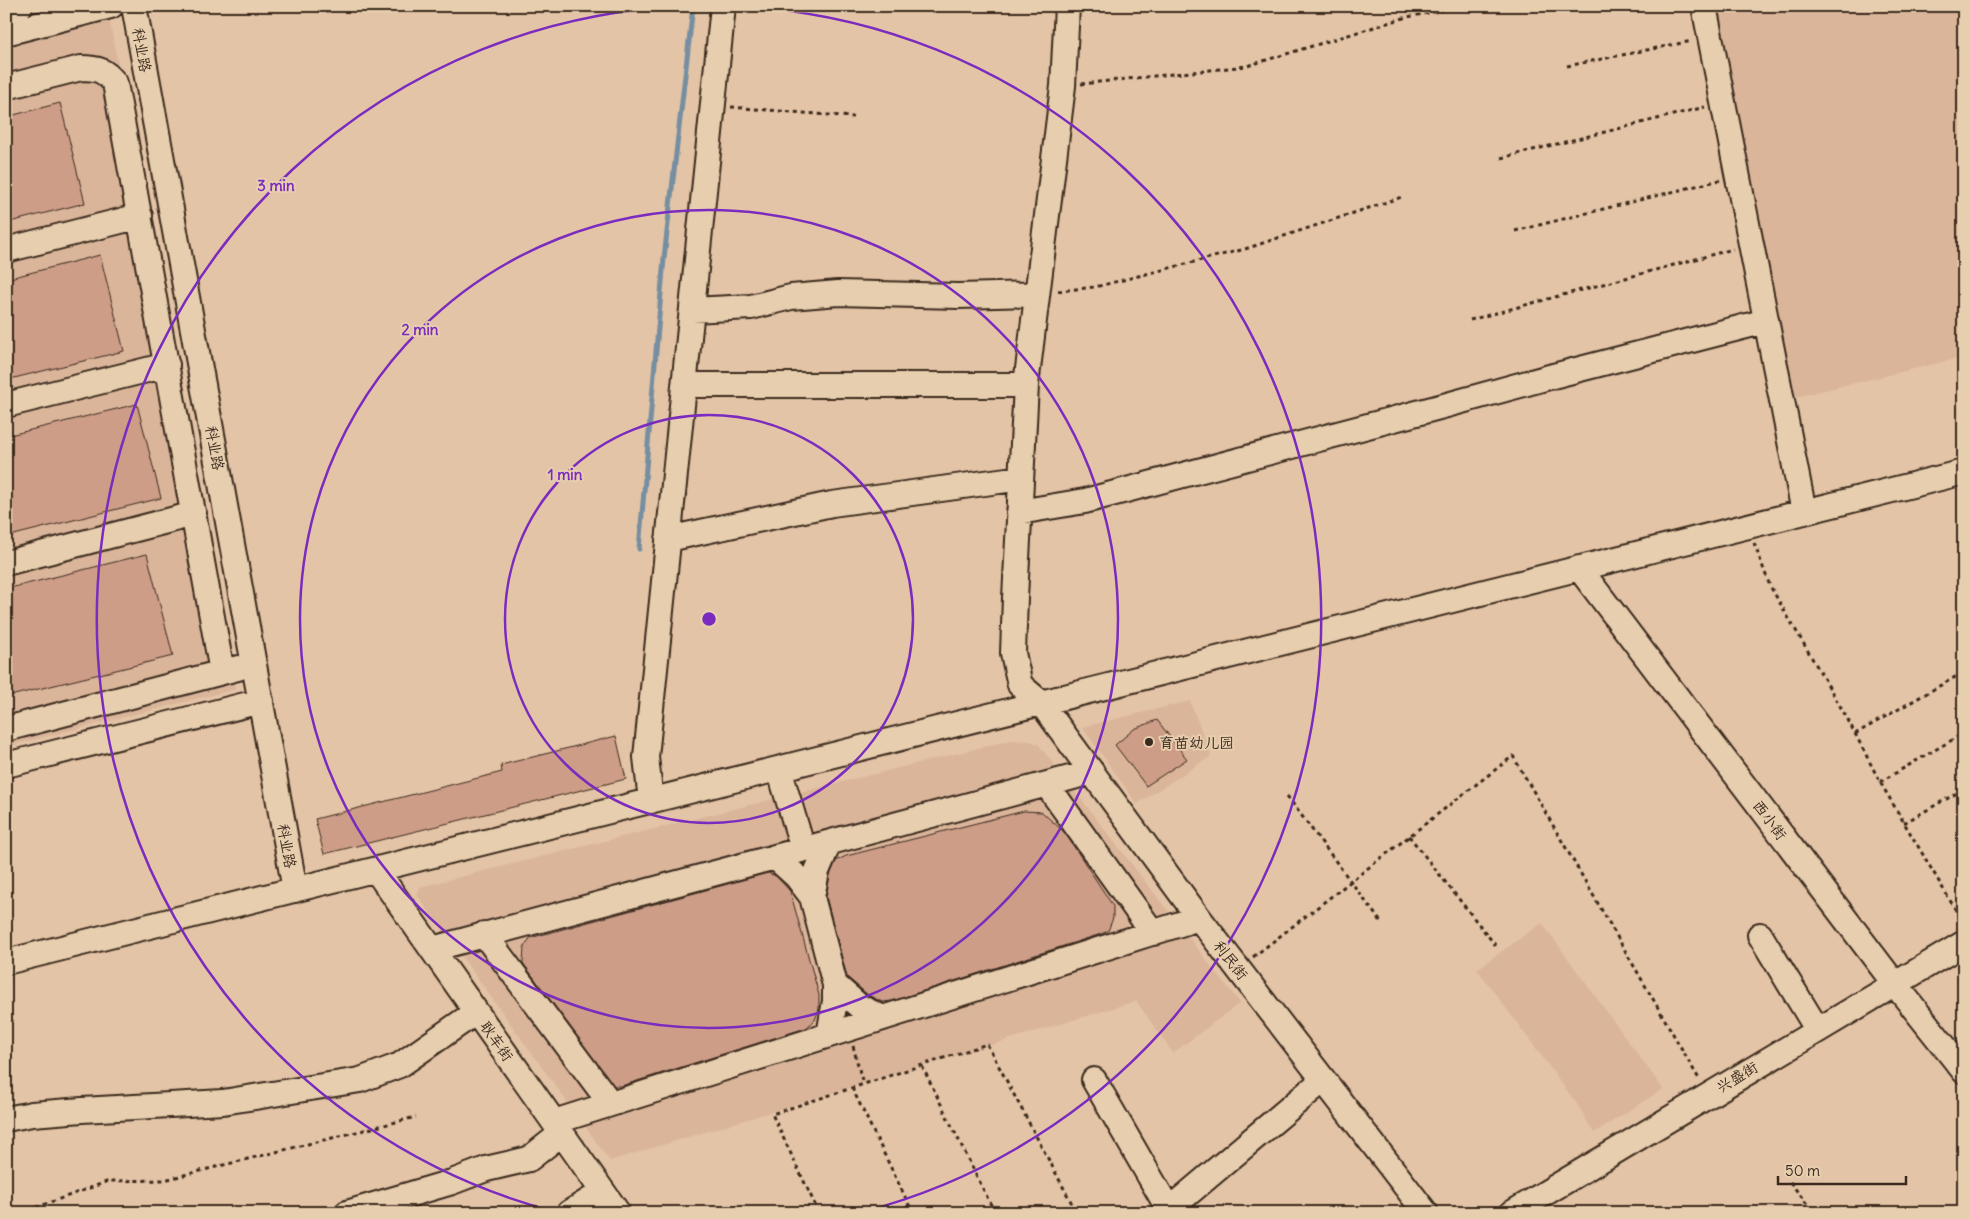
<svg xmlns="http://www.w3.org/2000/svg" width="1970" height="1219" font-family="Delius,'LXGW WenKai TC',sans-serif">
	<rect width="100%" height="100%" fill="#e4c4a6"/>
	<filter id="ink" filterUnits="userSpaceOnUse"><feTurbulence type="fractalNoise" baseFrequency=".02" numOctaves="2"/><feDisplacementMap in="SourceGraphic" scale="10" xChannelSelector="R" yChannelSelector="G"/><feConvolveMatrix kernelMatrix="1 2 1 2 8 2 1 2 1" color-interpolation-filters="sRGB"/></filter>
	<g filter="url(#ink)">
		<!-- built -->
		<path fill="#dab59a" d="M6,6H107L236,689L6,747Z
			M1709,6H1964V357L1787,399Z
			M1190,701L1211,756L1137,804L1082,727Z
			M1011,740L1030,741L1038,744L1240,1003L1173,1053L1136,1001L610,1161L417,895L420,887Z
			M1542,923L1663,1089L1594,1133L1577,1104L1477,969Z"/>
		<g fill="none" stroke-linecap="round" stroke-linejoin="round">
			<!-- stream -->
			<path stroke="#748ea1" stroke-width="5" d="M639,549L664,258L693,6"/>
		</g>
		<!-- building -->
		<path fill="#cd9d87" stroke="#3b2a1e" d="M60,103L85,203L6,223V117Z
			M100,255L124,351L6,380V279Z
			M137,404L161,498L6,537V436Z
			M147,554L173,656L6,697V589Z
			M1157,720L1187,759L1146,786L1115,745L1134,729Z
			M616,736L626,779L324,854L315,819L502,772L501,765Z
			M1024,811L1042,812L1064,832L1069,839L1113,906V918L1108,931L1101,934L892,1001L882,1002L868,995L847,977L826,897L830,875L836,861L846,856Z
			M768,873L776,876L790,891L819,995V1009L815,1020L806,1028L621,1086H614L523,963L524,947L530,938Z"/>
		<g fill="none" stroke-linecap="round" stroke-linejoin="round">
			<defs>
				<path id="minor" d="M134,6L295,890
					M1067,6L1063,86L1026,385L1015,598L1013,653L1020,685L1041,703L1199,918L1426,1213
					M1704,6L1804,512
					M6,10L20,6
					M6,33L111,6
					M6,87L81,68C98,68 104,70 115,83L222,672
					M6,250L140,216
					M692,310L751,307L791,297L838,293L958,296L1037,294
					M684,385H1026
					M6,405L167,365
					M1019,512L1085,501L1447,405L1553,376L1766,321
					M668,539L832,504L1021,478
					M6,563L194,514
					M1579,568L1894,983L1964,1071
					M6,729L238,668
					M6,765L261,701
					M779,769L803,849
					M1047,785L1153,933
					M651,801L646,757L723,6
					M775,857L796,876L812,897L835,985V1001L829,1035
					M376,870L618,1213
					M812,897L817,871L829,843
					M484,934L611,1104
					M1760,935L1817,1029
					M432,949L1092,772
					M6,962L1964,472
					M835,985L860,1007L883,1018
					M1094,1080L1169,1210
					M6,1119L32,1114L82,1110L223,1102L360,1080L400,1065L476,1012
					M554,1122L1199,918
					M347,1213L452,1182L486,1169L529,1159L562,1133
					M569,1213L603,1192
					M1165,1213L1323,1080
					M1512,1213L1964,943"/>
			</defs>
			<!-- minor casing -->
			<use href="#minor" stroke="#3b2a1e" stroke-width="28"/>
			<!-- path -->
			<path stroke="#3b2a1e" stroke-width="3" stroke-dasharray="4 4" stroke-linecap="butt" d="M1567,66L1692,41
				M1081,84L1247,66L1407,17L1466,6
				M731,107L853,117
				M1501,158L1705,107
				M1515,231L1720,180
				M1058,291L1095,287L1245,249L1402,197
				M1470,320L1733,249
				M1754,543L1770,586L1847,718L1880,782L1964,924
				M1855,734L1964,672
				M1880,782L1964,733
				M1287,796L1381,922
				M1904,823L1964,789
				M1409,836L1496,946
				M1253,957L1513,756L1699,1079
				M853,1046L863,1084
				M922,1066L995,1213
				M852,1088L913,1213
				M1790,1182L1814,1213
				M21,1213L109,1181L164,1180L416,1117
				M819,1213L772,1114L987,1044L1077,1213"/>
			<!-- minor -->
			<use href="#minor" stroke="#e6ceae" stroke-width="24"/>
		</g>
	</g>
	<!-- distance rings -->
	<g fill="none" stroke="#7b2cbf" stroke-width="2.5">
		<circle cx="709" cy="619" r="204"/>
		<circle cx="709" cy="619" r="409"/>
		<path d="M556 1212A613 613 0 0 1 688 6M730 6A613 613 0 0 1 862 1212"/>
	</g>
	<!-- markers -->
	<circle fill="#3b2a1e" stroke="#e6ceae" stroke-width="2" cx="1149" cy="742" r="5"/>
	<g text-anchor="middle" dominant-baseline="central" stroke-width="4" stroke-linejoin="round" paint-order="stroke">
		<!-- street labels -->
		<g font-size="15" fill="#3b2a1e" stroke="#e6ceae">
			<text transform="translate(142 50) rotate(80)">科业路</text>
			<text transform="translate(215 448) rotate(80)">科业路</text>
			<text transform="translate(1770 820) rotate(53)">西小街</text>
			<text transform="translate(287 846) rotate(80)">科业路</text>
			<text transform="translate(1231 960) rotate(52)">利民街</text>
			<text transform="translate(497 1041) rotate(55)">耿车街</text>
			<text transform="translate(1737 1077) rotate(-31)">兴盛街</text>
		</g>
		<!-- poi labels -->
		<g font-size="15" fill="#3b2a1e" stroke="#e6ceae" text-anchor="start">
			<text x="1159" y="742">育苗幼儿园</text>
		</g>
	</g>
	<circle cx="709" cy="619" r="8" fill="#7b2cbf" stroke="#e6ceae" stroke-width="2.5"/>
	<g font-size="15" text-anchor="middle" font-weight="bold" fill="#7b2cbf" stroke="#e6ceae" stroke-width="4" stroke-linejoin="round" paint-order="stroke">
		<text x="276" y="191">3 min</text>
		<text x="420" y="335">2 min</text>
		<text x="565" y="480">1 min</text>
	</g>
	<!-- margin -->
	<rect width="1970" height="1219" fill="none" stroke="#e6ceae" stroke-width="25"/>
	<rect x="12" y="12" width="1945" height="1194" fill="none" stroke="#3b2a1e" stroke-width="2" filter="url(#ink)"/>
	<!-- scale -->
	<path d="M1778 1176v8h128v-8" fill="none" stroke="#3b2a1e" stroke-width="2.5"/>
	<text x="1785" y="1176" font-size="15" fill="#3b2a1e" stroke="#e6ceae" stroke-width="4" paint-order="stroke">50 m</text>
</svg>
